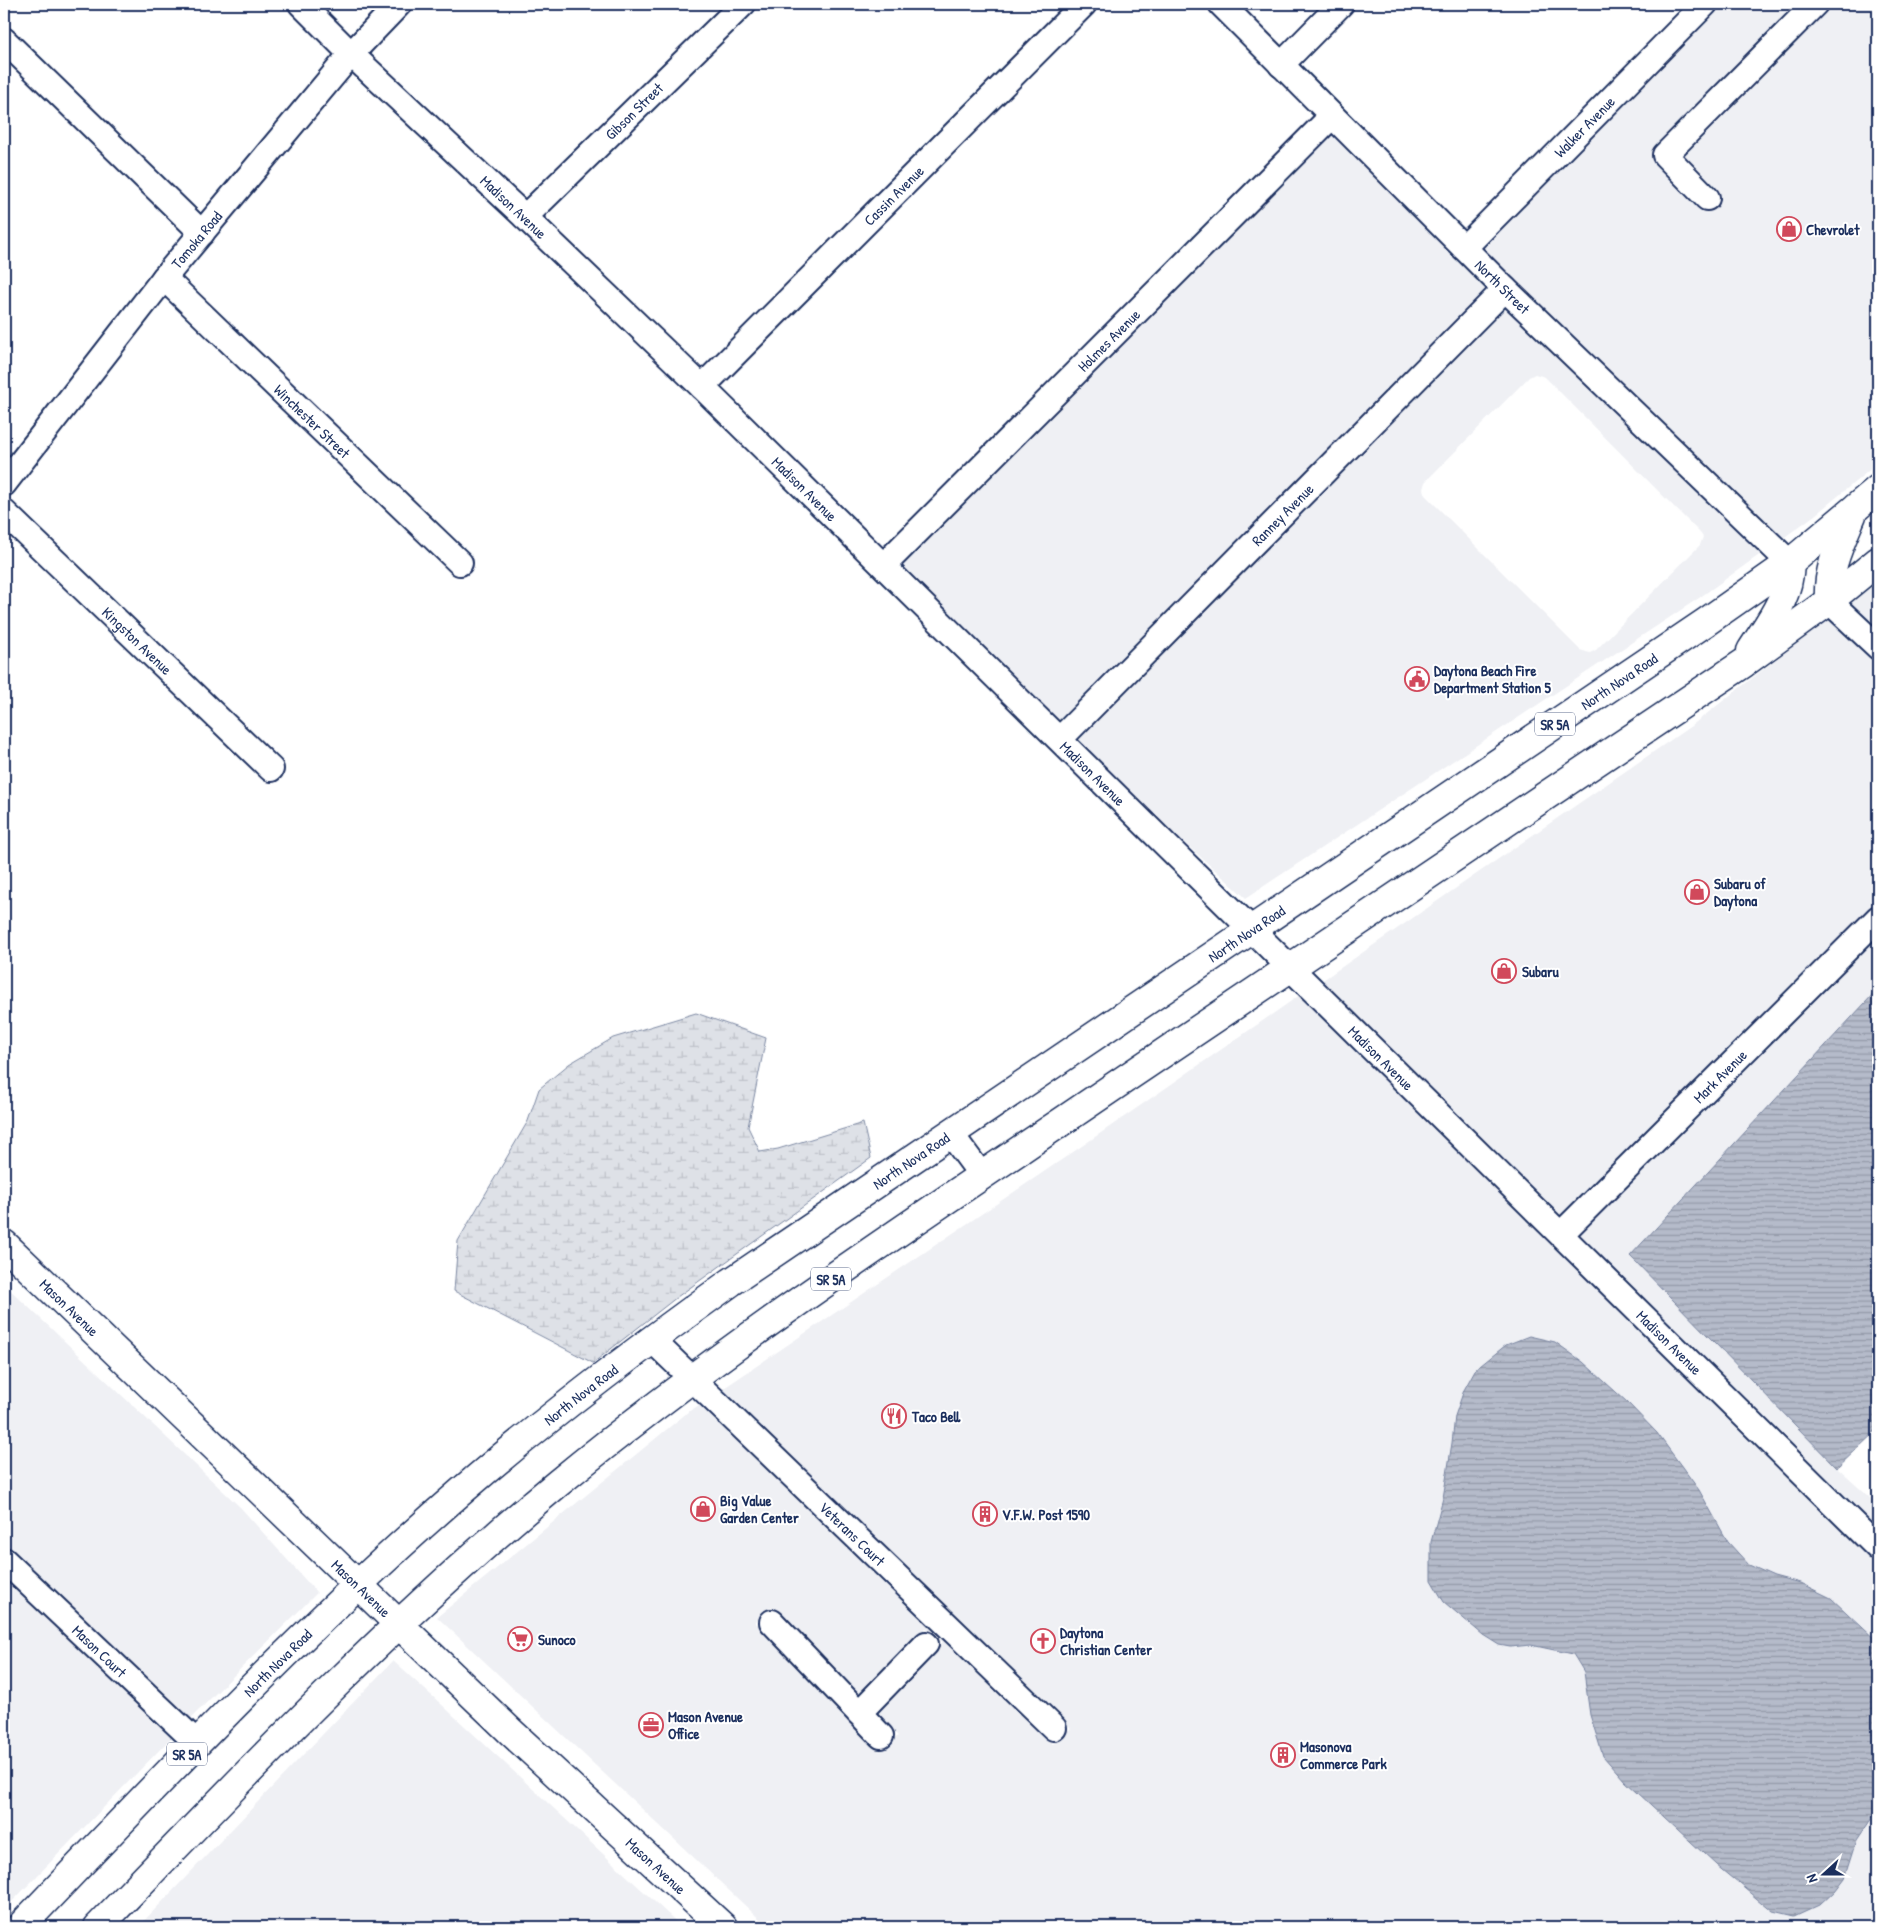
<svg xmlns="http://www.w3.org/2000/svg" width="1882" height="1931" font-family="'Patrick Hand',sans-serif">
	<defs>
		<pattern id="wetland-marsh" width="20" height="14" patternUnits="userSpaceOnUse" patternTransform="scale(1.25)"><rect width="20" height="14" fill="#dee1e7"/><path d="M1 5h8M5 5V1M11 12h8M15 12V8" fill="none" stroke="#bec1c9"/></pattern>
		<pattern id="water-rules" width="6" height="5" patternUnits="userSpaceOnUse" patternTransform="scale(1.25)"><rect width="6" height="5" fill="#b5bbca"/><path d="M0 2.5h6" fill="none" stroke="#9298a7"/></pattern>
	</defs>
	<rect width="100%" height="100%" fill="#fff"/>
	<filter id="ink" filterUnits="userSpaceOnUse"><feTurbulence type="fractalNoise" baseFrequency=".02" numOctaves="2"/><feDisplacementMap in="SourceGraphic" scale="10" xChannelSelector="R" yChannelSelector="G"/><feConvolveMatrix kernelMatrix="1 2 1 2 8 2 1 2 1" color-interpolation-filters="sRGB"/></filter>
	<g filter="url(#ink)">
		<!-- built -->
		<path fill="#eff0f4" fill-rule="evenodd" d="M1720,4H1878V463L1815,515L1782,539L1480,247Z
			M1331,132L1489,290L1060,723L901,565Z
			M1505,305L1762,553L1699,598L1246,898L1145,807L1076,739ZM1535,374L1545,377L1700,533L1703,537L1700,545L1596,650L1590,653L1580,650L1425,495L1423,489L1425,482L1529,377Z
			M1878,580V631L1848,603Z
			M1829,618L1878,664V989L1630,1256L1837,1468L1878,1505V1531L1320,982L1691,726Z
			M1300,995L1878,1565V1642L1831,1598L1800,1583L1774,1576L1749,1565L1728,1542L1699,1490L1657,1433L1627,1402L1583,1362L1455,1416L1452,1443L1443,1498L1431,1542L1510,1647L1531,1645L1573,1654L1584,1672L1590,1715L1845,1878L1857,1840L1878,1809V1927H768L437,1617L688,1412L701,1404L1053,1744L1071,1728L721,1390L1082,1146ZM773,1607L860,1696L926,1628L943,1642L875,1712L898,1736L879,1751L842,1715L843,1713L755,1622Z
			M4,1284L241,1508L317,1593L189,1720L4,1544Z
			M4,1577L173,1736L4,1910Z
			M393,1661L441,1704L682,1927H138Z"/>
		<!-- wetland -->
		<path fill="url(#wetland-marsh)" stroke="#7c88a2" d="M696,1013L766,1038L748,1127L760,1152L778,1149L863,1123L871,1158L677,1297L593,1363L454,1291L458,1241L528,1121L539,1089L569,1064L613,1038Z"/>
		<!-- water -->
		<path fill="url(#water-rules)" stroke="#77839f" d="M1878,989V1429L1837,1468L1630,1256Z
			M1529,1336L1555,1342L1583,1362L1627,1402L1657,1433L1699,1490L1728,1542L1749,1565L1774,1576L1800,1583L1831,1598L1878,1642V1809L1857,1840L1845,1878L1835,1891L1820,1905L1794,1917L1773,1912L1716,1865L1625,1781L1603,1756L1590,1715L1584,1672L1573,1654L1531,1645L1510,1647L1499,1645L1483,1635L1444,1602L1431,1580V1542L1443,1498L1452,1443L1455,1416L1464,1390L1475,1370L1506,1345Z"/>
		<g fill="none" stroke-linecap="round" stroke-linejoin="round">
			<defs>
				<g id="minor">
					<path id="s1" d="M301,4L351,54L525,217L702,387L1878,1548"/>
					<path id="s2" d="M1221,4L1505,289L1790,563"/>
					<path d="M4,40L202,233"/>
					<path d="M1281,65L1341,4"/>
					<path d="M1707,198L1665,155L1815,4"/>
					<path id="s3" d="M525,217L743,4"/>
					<path id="s4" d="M1464,248L1705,4"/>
					<path id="s5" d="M164,278L460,563"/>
					<path id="s6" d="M702,387L1084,4"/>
					<path id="s7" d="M4,484L164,278L351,54L399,4"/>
					<path id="s8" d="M4,512L271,769"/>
					<path id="s9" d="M884,565L1332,116"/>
					<path d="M1829,601L1878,647"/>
					<path id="s10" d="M1060,739L1505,289"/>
					<path d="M951,1134L982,1176"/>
					<path id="s11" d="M1561,1234L1878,918"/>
					<path id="s12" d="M651,1339L1054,1728"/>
					<path id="s13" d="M4,1560L197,1743"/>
					<path d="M772,1622L881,1736"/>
					<path d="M859,1713L926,1644"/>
				</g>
				<g id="major">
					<path d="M1829,601C1827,569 1840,544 1852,515"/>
					<path d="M1751,651C1770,621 1789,599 1790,563"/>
					<path id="s14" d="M4,1244L511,1732L723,1927"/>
					<path id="s15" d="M20,1927C164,1777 306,1625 464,1489C549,1416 639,1348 731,1282L1706,622L1790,563L1878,489"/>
					<path d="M98,1927C246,1774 392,1620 557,1484C732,1340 923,1216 1110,1089C1322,947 1532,804 1744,663L1829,601L1878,561"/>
				</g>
			</defs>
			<!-- minor casing -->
			<use href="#minor" stroke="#1b2f5e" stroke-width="28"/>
			<!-- major casing -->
			<use href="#major" stroke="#1b2f5e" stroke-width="31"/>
			<!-- minor -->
			<use href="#minor" stroke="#fff" stroke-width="24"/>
			<!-- major -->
			<use href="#major" stroke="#fff" stroke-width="28"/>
		</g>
	</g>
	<!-- icons -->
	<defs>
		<symbol id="shop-ring" viewBox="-11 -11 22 22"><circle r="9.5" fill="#fff" stroke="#d1495b" stroke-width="1.5"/><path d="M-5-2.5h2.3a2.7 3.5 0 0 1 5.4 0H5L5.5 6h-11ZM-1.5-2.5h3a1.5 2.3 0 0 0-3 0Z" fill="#d1495b"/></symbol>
		<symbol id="civic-ring" viewBox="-11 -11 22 22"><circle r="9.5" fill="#fff" stroke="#d1495b" stroke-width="1.5"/><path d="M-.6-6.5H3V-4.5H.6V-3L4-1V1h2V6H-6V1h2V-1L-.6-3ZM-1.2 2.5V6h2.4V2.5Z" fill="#d1495b"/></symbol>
		<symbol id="restaurant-ring" viewBox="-11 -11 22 22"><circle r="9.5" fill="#fff" stroke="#d1495b" stroke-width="1.5"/><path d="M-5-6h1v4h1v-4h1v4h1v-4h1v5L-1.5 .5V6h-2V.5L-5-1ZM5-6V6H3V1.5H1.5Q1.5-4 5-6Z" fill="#d1495b"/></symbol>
		<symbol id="building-ring" viewBox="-11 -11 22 22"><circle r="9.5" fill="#fff" stroke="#d1495b" stroke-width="1.5"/><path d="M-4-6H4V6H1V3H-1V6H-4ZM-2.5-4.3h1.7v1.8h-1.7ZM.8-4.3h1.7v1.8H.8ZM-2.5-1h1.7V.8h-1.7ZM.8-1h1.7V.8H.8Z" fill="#d1495b"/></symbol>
		<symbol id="supermarket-ring" viewBox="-11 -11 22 22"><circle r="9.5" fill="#fff" stroke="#d1495b" stroke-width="1.5"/><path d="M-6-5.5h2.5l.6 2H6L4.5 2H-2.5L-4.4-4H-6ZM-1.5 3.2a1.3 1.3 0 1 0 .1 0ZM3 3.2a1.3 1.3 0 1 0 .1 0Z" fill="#d1495b"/></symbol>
		<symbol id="church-ring" viewBox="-11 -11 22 22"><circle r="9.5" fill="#fff" stroke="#d1495b" stroke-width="1.5"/><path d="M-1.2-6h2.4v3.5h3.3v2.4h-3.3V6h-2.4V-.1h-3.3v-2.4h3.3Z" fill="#d1495b"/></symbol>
		<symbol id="office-ring" viewBox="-11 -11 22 22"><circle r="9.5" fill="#fff" stroke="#d1495b" stroke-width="1.5"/><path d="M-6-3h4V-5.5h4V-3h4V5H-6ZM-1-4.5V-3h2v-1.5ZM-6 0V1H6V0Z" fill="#d1495b"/></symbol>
	</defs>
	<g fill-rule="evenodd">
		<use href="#shop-ring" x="1775" y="215" width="28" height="28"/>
		<use href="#civic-ring" x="1403" y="665" width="28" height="28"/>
		<use href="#shop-ring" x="1683" y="878" width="28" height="28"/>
		<use href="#shop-ring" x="1490" y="957" width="28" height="28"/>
		<use href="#restaurant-ring" x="880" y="1402" width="28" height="28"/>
		<use href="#shop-ring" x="689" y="1495" width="28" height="28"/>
		<use href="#building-ring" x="971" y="1500" width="28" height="28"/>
		<use href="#supermarket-ring" x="506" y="1625" width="28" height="28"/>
		<use href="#church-ring" x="1029" y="1627" width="28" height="28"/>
		<use href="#office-ring" x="637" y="1711" width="28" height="28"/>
		<use href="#building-ring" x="1269" y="1741" width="28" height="28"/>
	</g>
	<g text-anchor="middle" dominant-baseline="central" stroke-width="4" stroke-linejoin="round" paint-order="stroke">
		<!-- shield labels -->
		<g fill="#fff" stroke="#5f6d8e" stroke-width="1">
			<rect x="1535" y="712.5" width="40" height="23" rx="4"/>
			<rect x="811" y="1267.5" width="40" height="23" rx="4"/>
			<rect x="167" y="1742.5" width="40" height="23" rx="4"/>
		</g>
		<g font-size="14" font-weight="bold" fill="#1b2f5e">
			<text x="1555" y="724">SR 5A</text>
			<text x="831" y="1279">SR 5A</text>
			<text x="187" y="1754">SR 5A</text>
		</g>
		<!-- street labels -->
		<g font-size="15" fill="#1b2f5e" stroke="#fff">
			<text stroke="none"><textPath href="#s3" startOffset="152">Gibson Street</textPath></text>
			<text stroke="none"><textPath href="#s4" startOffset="171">Walker Avenue</textPath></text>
			<text stroke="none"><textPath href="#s6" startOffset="271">Cassin Avenue</textPath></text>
			<text stroke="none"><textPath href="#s1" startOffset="294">Madison Avenue</textPath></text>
			<text stroke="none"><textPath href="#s7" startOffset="311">Tomoka Road</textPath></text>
			<text stroke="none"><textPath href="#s2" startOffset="399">North Street</textPath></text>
			<text stroke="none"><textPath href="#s9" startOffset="318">Holmes Avenue</textPath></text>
			<text stroke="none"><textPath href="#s5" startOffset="206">Winchester Street</textPath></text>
			<text stroke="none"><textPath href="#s1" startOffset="699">Madison Avenue</textPath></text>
			<text stroke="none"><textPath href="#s10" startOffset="316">Ranney Avenue</textPath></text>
			<text stroke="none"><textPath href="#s8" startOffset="185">Kingston Avenue</textPath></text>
			<text stroke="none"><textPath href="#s15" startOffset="2034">North Nova Road</textPath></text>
			<text stroke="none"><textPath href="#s1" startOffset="1104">Madison Avenue</textPath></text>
			<text stroke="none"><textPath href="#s15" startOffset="1584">North Nova Road</textPath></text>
			<text stroke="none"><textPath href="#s1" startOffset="1509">Madison Avenue</textPath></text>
			<text stroke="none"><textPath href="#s11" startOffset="224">Mark Avenue</textPath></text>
			<text stroke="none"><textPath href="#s15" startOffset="1179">North Nova Road</textPath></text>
			<text stroke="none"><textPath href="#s14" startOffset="91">Mason Avenue</textPath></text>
			<text stroke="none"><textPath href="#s1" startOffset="1914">Madison Avenue</textPath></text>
			<text stroke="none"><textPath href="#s15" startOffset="774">North Nova Road</textPath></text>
			<text stroke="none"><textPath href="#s12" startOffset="280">Veterans Court</textPath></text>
			<text stroke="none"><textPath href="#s14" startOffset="496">Mason Avenue</textPath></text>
			<text stroke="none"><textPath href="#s13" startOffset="132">Mason Court</textPath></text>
			<text stroke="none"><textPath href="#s15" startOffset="369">North Nova Road</textPath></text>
			<text stroke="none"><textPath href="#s14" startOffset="901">Mason Avenue</textPath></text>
		</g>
		<!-- poi labels -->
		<g font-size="15" font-weight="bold" fill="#1b2f5e" stroke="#fff" text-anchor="start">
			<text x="1806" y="229">Chevrolet</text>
			<text x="1434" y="670">Daytona Beach Fire<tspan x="1434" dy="17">Department Station 5</tspan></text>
			<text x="1714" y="883">Subaru of<tspan x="1714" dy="17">Daytona</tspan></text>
			<text x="1522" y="971">Subaru</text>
			<text x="912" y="1416">Taco Bell</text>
			<text x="720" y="1500">Big Value<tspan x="720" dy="17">Garden Center</tspan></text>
			<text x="1002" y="1514">V.F.W. Post 1590</text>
			<text x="1060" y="1632">Daytona<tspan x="1060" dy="17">Christian Center</tspan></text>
			<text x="538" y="1639">Sunoco</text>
			<text x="668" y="1716">Mason Avenue<tspan x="668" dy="17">Office</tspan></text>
			<text x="1300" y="1746">Masonova<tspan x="1300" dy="17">Commerce Park</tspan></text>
		</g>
	</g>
	<!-- margin -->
	<rect width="1882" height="1931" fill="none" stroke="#fff" stroke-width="20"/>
	<rect x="10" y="10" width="1862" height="1911" fill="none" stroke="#1b2f5e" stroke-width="2" filter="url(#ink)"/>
	<!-- north arrow -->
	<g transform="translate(1824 1874) rotate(249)" stroke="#ffffff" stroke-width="4" paint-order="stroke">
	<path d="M0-4L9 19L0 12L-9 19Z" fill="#1b2f5e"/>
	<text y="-8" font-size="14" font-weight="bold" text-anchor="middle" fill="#1b2f5e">N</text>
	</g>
</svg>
